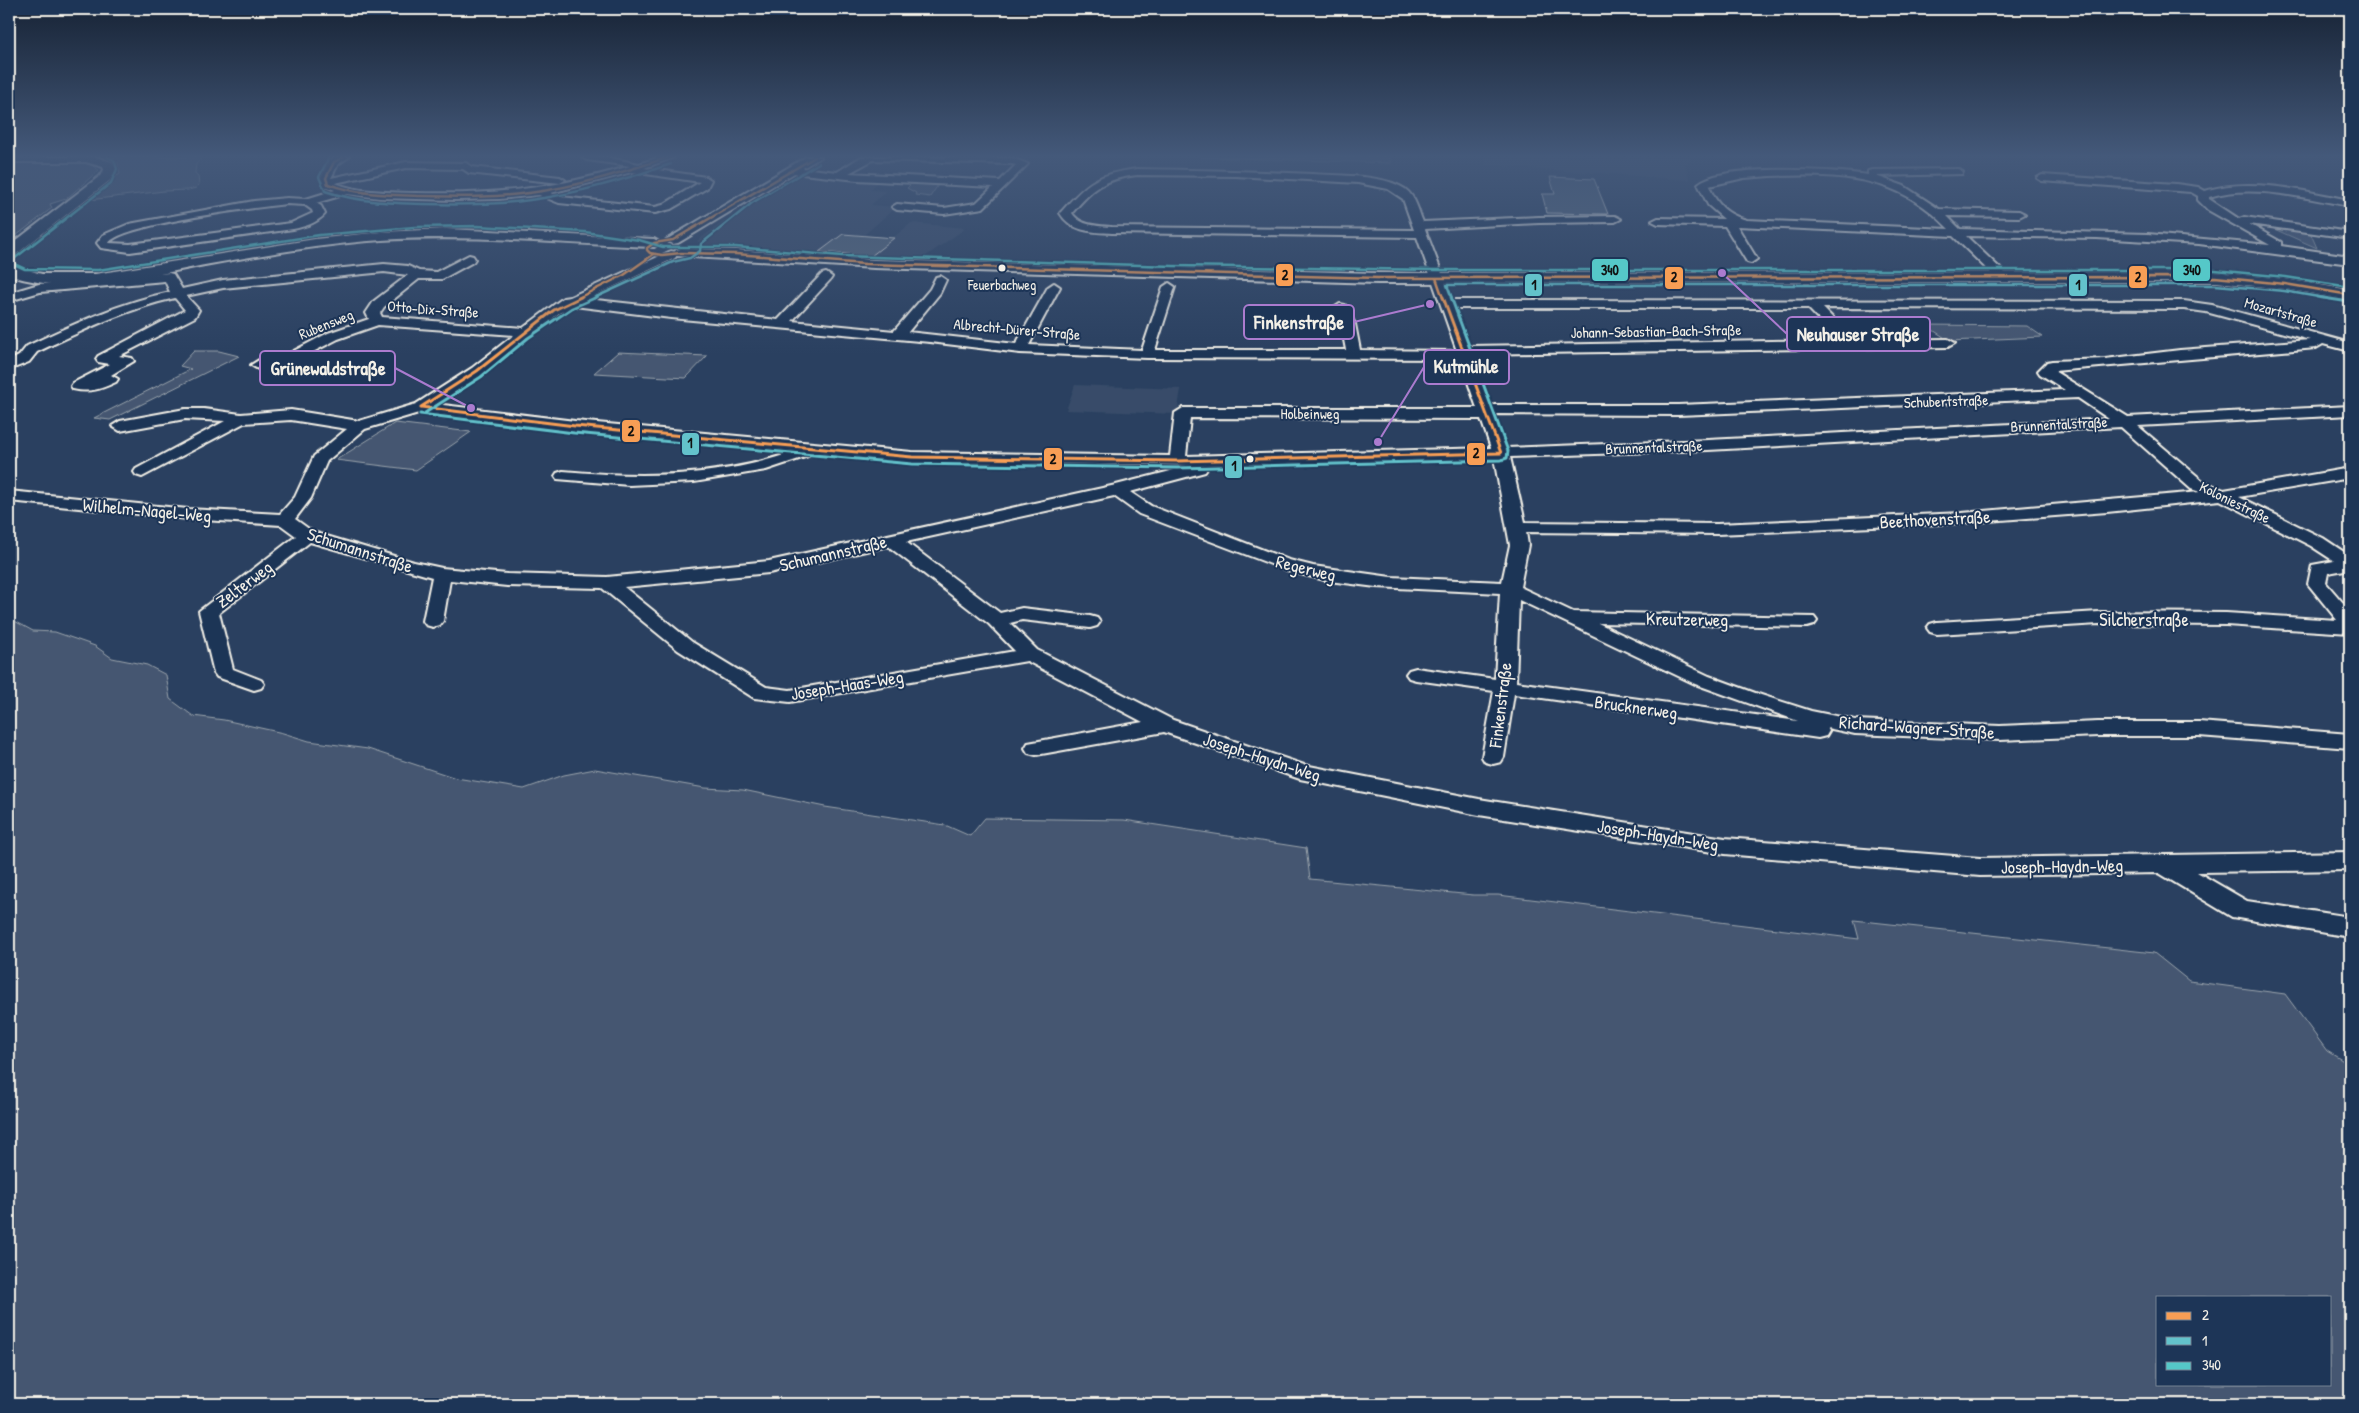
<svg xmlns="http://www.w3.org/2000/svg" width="2359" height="1413" font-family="'Patrick Hand',sans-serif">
	<rect width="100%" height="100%" fill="#2a4060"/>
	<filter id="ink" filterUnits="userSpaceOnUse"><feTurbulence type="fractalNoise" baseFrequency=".02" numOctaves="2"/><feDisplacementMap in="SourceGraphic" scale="10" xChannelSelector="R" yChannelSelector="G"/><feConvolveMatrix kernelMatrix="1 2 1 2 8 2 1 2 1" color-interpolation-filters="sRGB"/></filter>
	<g filter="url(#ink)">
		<!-- built -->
		<path fill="#374c69" d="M1485,157H1690L1691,160L1685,165L1690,180L1485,165Z
			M801,173L883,177L870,190L886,191L871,205L896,207L864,235L894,237L911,223L966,228L916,263L807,257L707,247L697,241L760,195Z
			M1075,385L1181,389L1177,414L1066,410Z"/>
		<!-- green -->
		<path fill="#445771" stroke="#9ca4ac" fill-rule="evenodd" d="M103,157H202L196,164L195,173L198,176L199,185L196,188L188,190L164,191L89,200L81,198L120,174L118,163Z
			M1201,157H1389L1391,163Z
			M50,159L85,161L99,170L66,199L50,204L52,208L16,236L9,245V161Z
			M911,184L938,185L930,197L915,195L916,193L907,188Z
			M2265,225L2310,232L2317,248Z
			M1925,325L2027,326L2043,337L1950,341Z
			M194,351H219L239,356L110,420L94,418L191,369L180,366Z
			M618,352L707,356L686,378L594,373Z
			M395,423L471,432L416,470L336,460Z
			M9,618L33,631L55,632L95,646L112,658L147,665L166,675L170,699L193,716L224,720L283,733L309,741L368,749L456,778L524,789L564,775L595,769L705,788L743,790L825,807L945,825L970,836L985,818L1124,820L1306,848L1310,879L1473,895H1498L1859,939L1854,920L2154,953L2189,981L2285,994L2327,1051L2350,1065V1404H9ZM2158,1297H2330V1384H2158Z"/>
		<!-- building -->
		<path fill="#56677d" stroke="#f4f1e8" d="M1550,177L1594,179L1608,214L1547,213L1542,194H1555Z
			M843,234L894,238L871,256L819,252Z"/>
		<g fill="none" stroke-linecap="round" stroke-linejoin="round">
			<defs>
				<path id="minor" d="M337,157H349L338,164L331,178L406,162L466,163L472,167L560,177L565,180L560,183L469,173L463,169L406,168L335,183C361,193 388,192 415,193C493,195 555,189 630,166L587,160L582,157H606L639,164L660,157H674L644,168L706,177L711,180L707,188L671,209L655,213L559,203L539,195L500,199L455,200L379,198L347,194L316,203L321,206L325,214C317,223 304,227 293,229L130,252L101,248L97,243L103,235L129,224L254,201L287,198L306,199L335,190L324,186L321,178L330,160ZM632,172L700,182L663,205L655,207L561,197L551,193ZM287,204L305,205L312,210L313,213L291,223L130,244L109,243C121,224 260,207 287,204Z
					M861,157L1013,158L1028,164L983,208L944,214L897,210L892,207L897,204L944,208L976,203L993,187L857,180L793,173L788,170L793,167L837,172ZM873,160L1012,164L1016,165L1000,181L849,173Z
					M1137,169C1196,170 1254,171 1312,174C1338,176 1383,174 1405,189C1416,197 1418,211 1423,222L1539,217L1615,216L1621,219L1615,222L1539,223L1425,229L1452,300L2184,301L2212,305L2350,343V351L2323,344L2316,348L2054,371L2128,417L2350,406V415L2138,426L2203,481L2224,490L2350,468V478L2239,497L2323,538L2350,556V569L2328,573L2326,583L2350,611V633L2226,625L2099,624L1937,634L1930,632L1927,628L1930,624L1937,622L2099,612L2226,613L2337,620L2308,584L2312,565L2334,561L2311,546L2220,500L2107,512L1962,523L1717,534L1526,532L1528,545L1520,587L1573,612L1814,617L1817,621L1814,625L1807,627L1598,623L1709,676L1758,694L1811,711L1855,720L2000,726L2098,722H2199L2350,734V748L2199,736H2098L2000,740L1855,734L1827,728L1829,731L1826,736L1818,738L1514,694L1504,757L1501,762L1493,764L1485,762L1482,757L1494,691L1416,680L1409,678L1406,674L1409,670L1416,668L1495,679L1500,593L1376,587L1329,581L1292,572L1139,514L1114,496L906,542L1000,613L1022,608L1090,616L1097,618L1100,622L1097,626L1090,628L1022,620L1010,623L1037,650L1173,720L1304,765L1479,799L1725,838L1980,858L2350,852V870L2197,872L2247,901L2350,917V937L2232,917L2159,873L1980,876L1725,854L1479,815L1300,779L1164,732L1036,755L1028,753L1025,748L1028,743L1143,722L1027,661L790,702L754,698L678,650L602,588L507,586L450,580L443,621L440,625L433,627L426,625L423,621L432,577L310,542L219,613L233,669L261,680L264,684L261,688L254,690L217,677L214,673L199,611L296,536L281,525L188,519L9,501V491L188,509L280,514L295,497L314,456L347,429L291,420L244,423L142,477L136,475L134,472L136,469L225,421L185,419L120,431L112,426L120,421L185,409H204L241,414L291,410L359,421L416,404L472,368L514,335L378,325L338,339L280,369H258L251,365L267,355H286L328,333L369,319L366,313L374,301L408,275L384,272L223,288L186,296L199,310L195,317L119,356L132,358L134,361L111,375L118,379L116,382C101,389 90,393 73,389L71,386L73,383L110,364L98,362L96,359L98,356L185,310L175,298C126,309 82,331 37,352L29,362L9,370V361L19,356L27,346C74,324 119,303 170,292L165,281L40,292L9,301V293L39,284L169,273L173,274L182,289L223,280L384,264L408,266L419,271L436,272L469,255L473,256L475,259L473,262L442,279H419L384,307L380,313L382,317L523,328L563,298L570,297L671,251L675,252L677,255L675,258L587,299L778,320L822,274L826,273L832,277L830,280L792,321L894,331L930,289L936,277L940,276L946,280L940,293L908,332L1016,344L1048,287L1054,283L1060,287L1029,345L1142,350L1163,287L1169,283L1175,287L1155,350H1346L1341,324L1334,308L1340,304L1345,305L1355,324L1360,350L1457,351L1417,237L1112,233C1093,232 1071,232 1060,213L1062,211C1088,181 1098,174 1137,169ZM1137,175L1236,176L1358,183L1388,189L1403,199L1414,230L1112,227C1098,226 1080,226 1072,213C1093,188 1104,179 1137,175ZM574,306L671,318L930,342L1020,353L1147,358L1460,359L1477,408H1183L1175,413L1170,456L912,452L575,421L435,404L482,374L559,313ZM1455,308H1808L1839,340L1469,346ZM1823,308L2184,309L2206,312L2310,340L2180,350L2105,359L2052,361L2047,362L2038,371L2040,374L2065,390L1678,405H1491L1472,354L1948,347L1955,343L1948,339L1854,340ZM2078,398L2109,419L1708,440L1507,448L1494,414L1678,415ZM422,412L575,431L795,451C722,478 640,478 563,471L557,473L555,476L557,479L629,485L694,482L766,470L817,453L912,462L1194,465L1116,485L769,561L607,577L507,574L442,568L414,562L313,532L295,519L311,498L327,461L365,429ZM1190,418L1481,419L1491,448L1186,456ZM2121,427L2191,489L2200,492L1962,513L1717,524L1525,522L1510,457L1708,450ZM1494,458L1510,545L1502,582L1391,577L1313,566L1289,560L1151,506L1130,492L1205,472L1207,469L1203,465ZM888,546L989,624L1015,651L790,690L766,687L692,642L624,587L769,573ZM1519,600L1695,684L1798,721L1516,682Z
					M1958,169L1963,172L1962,174L1876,176L1904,186L1939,209L2019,211L2025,214L2019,217L1947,216L1960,229L2148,234L2270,245L2208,210L2198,200V196L2191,192L2042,181L2037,178L2042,175L2176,184L2198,187L2205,191C2250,177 2305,191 2350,200V206C2306,199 2253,183 2209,197V199L2239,219L2244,217L2350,232V238L2249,224L2281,242V246L2350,256V264L2199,244L2097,238L1966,236L2007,275L2009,278L2003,282L1999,281L1953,236L1737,226L1757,259L1751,263L1747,262L1725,226L1658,224L1652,221L1658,218L1724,219L1708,205L1698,184C1720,163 1837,170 1868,175V171L1872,170ZM1770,176C1839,174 1898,174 1949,229L1747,220C1727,215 1716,204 1709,186L1744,178Z"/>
				<path id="tertiary" d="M9,157H96L112,162L116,170L109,181L14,256L9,257V246L100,176L104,170L103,167L86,162H9Z
					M806,157H821L678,243L673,244L666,240Z
					M446,229L654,239L661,243L654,247C564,244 473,234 382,240C324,244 267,254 210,264C146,276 73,297 9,275V265L42,274H95L315,239L382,232Z
					M681,249L736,250L874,260L1378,273L2215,272L2285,279L2350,290V300L2285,289L2215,282L1378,283L874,268L676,256L674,253L676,250Z"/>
			</defs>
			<!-- minor casing -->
			<use href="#minor" stroke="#f4f1e8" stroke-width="4"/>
			<!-- tertiary casing -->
			<use href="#tertiary" stroke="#f4f1e8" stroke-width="4"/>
			<!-- minor -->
			<use href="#minor" fill="#1d3557" fill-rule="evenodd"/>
			<!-- tertiary -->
			<use href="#tertiary" fill="#1d3557" fill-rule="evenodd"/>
			<defs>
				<path id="bus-1-far1" d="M344,157L334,162L326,178L328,184C359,195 390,195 422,196C458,197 493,198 529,193C577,187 623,172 669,157
					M647,248L654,243L673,240L815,157
					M647,250L650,253L662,255L681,253L736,254L865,264L1378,278L2215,277L2285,284L2350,295
					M1436,278L1443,298
					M578,298L624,275L654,254"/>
				<path id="bus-1" d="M421,407L575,426L912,457L1177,461L1501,453L1443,297
					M421,407L477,371L554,310L581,297"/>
				<path id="bus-2-far1" d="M329,157L319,177L325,191C357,202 390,203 423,204C459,205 495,205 530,200C578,194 625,179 671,164
					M594,298L673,262L690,258L700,251L701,244L752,203L819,163
					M1452,298L1447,285H2215L2284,291L2324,298"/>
				<path id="bus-2" d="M2317,297L2349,302
					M425,413L481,377L528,338L572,308L597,297
					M420,414L574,433L912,464L1177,468L1501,460L1507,458L1508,451L1451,297"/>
				<path id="bus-3" d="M14,259L111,183L117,169L114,160L107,157
					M12,263L25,269L98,270L319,235L414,227L478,226L585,232L639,240L663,247H736L842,256L1174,266L1436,270H2215L2286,277L2350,287"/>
			</defs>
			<!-- bus-1-far1 casing -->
			<use href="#bus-1-far1" stroke="#1d3557" stroke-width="4.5"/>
			<!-- bus-1 casing -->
			<use href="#bus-1" stroke="#1d3557" stroke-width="5.5"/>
			<!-- bus-2-far1 casing -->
			<use href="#bus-2-far1" stroke="#1d3557" stroke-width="4.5"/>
			<!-- bus-2 casing -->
			<use href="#bus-2" stroke="#1d3557" stroke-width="5.5"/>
			<!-- bus-3 casing -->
			<use href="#bus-3" stroke="#1d3557" stroke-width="4.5"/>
			<!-- bus-1-far1 -->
			<use href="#bus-1-far1" stroke="#f89e55" stroke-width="2.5"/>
			<!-- bus-1 -->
			<use href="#bus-1" stroke="#f89e55" stroke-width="3"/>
			<!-- bus-2-far1 -->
			<use href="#bus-2-far1" stroke="#63c2cb" stroke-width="2.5"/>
			<!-- bus-2 -->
			<use href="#bus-2" stroke="#63c2cb" stroke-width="3"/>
			<!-- bus-3 -->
			<use href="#bus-3" stroke="#55c8c8" stroke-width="2.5"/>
		</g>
	</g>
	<!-- sky -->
	<linearGradient id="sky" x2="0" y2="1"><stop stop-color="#172335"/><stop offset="0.44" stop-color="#44597a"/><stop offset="1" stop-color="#44597a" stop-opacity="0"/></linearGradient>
	<rect width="2359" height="355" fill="url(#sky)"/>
	<!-- markers -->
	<g fill="#f4f1e8" stroke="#1d3557" stroke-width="2">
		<circle cx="1002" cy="268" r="4.5"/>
		<circle cx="1250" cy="459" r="4.5"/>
	</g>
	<g text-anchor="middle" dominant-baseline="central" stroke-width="4" stroke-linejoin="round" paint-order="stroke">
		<!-- far-bus labels -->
		<g font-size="14" fill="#f4f1e8" stroke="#1d3557">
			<text x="1002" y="284">Feuerbachweg</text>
		</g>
		<!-- far-street labels -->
		<g font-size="15" fill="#f4f1e8" stroke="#1d3557">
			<text transform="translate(433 309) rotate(4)">Otto-Dix-Straße</text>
			<text transform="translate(2281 312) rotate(16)">Mozartstraße</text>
			<text transform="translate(326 324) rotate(-22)">Rubensweg</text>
			<text transform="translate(1017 329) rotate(5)">Albrecht-Dürer-Straße</text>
			<text transform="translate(1656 331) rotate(-1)">Johann-Sebastian-Bach-Straße</text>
			<text transform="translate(1946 401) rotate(-2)">Schubertstraße</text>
			<text x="1310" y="413">Holbeinweg</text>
			<text transform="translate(2059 424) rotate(-3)">Brunnentalstraße</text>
			<text transform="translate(1654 447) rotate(-2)">Brunnentalstraße</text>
			<text transform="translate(2235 502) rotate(26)">Koloniestraße</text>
		</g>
		<!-- street labels -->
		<g font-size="18" fill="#f4f1e8" stroke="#1d3557">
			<text transform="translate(147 510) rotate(5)">Wilhelm-Nagel-Weg</text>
			<text transform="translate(1935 519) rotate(-3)">Beethovenstraße</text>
			<text transform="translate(360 550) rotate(18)">Schumannstraße</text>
			<text transform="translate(833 553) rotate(-13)">Schumannstraße</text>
			<text transform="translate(1306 568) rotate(14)">Regerweg</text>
			<text transform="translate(244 584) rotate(-37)">Zelterweg</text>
			<text transform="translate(1687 619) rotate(1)">Kreutzerweg</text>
			<text x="2144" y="619">Silcherstraße</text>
			<text transform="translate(847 685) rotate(-9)">Joseph-Haas-Weg</text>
			<text transform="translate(1500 705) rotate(-83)">Finkenstraße</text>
			<text transform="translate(1636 707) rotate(8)">Brucknerweg</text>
			<text transform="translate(1917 727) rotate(4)">Richard-Wagner-Straße</text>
			<text transform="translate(1262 757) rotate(18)">Joseph-Haydn-Weg</text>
			<text transform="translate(1658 835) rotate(9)">Joseph-Haydn-Weg</text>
			<text transform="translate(2062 866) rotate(-1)">Joseph-Haydn-Weg</text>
		</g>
	</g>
	<!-- callouts -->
	<path fill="none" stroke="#ab7bcf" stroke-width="2" d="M1430 304L1354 322M1722 273L1787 334M1378 442L1424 367M471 408L395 368"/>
	<g fill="#ab7bcf" stroke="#1d3557" stroke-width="2">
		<circle cx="1430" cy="304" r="5"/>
		<circle cx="1722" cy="273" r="5"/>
		<circle cx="1378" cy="442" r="5"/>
		<circle cx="471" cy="408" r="5"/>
	</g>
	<g fill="#1d3557" stroke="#ab7bcf" stroke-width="2">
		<rect x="1244" y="305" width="110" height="34" rx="5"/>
		<rect x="1787" y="317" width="143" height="34" rx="5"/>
		<rect x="1424" y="350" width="85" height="34" rx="5"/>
		<rect x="260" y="351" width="135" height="34" rx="5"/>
	</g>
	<g font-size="19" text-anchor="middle" font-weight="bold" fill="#f4f1e8">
		<text x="1299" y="329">Finkenstraße</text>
		<text x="1858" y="341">Neuhauser Straße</text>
		<text x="1466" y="373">Kutmühle</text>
		<text x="328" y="375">Grünewaldstraße</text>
	</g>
	<g stroke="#1d3557" stroke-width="2">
		<rect x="1591" y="258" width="38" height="24" rx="5" fill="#55c8c8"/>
		<rect x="2172" y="258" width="39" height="24" rx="5" fill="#55c8c8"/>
		<rect x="1275" y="263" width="19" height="24" rx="5" fill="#f89e55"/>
		<rect x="2128" y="265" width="20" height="24" rx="5" fill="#f89e55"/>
		<rect x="1664" y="266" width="20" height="24" rx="5" fill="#f89e55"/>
		<rect x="1524" y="273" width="19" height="24" rx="5" fill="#63c2cb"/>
		<rect x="2068" y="273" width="20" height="24" rx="5" fill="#63c2cb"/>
		<rect x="621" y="419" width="20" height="24" rx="5" fill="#f89e55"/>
		<rect x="681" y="432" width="19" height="24" rx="5" fill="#63c2cb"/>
		<rect x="1466" y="442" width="20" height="24" rx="5" fill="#f89e55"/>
		<rect x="1043" y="447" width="20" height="24" rx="5" fill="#f89e55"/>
		<rect x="1224" y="455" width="19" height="24" rx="5" fill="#63c2cb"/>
	</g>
	<g font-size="14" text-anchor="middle" font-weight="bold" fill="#111">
		<text x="1610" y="275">340</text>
		<text x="2192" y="275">340</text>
		<text x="1285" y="280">2</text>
		<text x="2138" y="282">2</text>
		<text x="1674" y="282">2</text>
		<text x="1534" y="290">1</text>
		<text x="2078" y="290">1</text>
		<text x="631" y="436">2</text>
		<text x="690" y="448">1</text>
		<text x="1476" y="458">2</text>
		<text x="1053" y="464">2</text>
		<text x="1234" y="471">1</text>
	</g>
	<!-- margin -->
	<rect width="2359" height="1413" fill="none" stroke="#1d3557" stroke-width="30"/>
	<rect x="15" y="15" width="2329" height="1383" fill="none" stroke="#f4f1e8" stroke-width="2" filter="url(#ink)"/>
	<!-- legend -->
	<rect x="2156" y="1296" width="175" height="90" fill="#1d3557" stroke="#738091"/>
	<rect x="2166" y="1312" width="25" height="8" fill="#f89e55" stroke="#738091"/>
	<text x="2202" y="1320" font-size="15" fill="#f4f1e8">2</text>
	<rect x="2166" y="1337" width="25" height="8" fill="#63c2cb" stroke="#738091"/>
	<text x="2202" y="1346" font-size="15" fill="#f4f1e8">1</text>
	<rect x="2166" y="1362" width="25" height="8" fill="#55c8c8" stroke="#738091"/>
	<text x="2202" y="1370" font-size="15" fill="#f4f1e8">340</text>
</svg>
